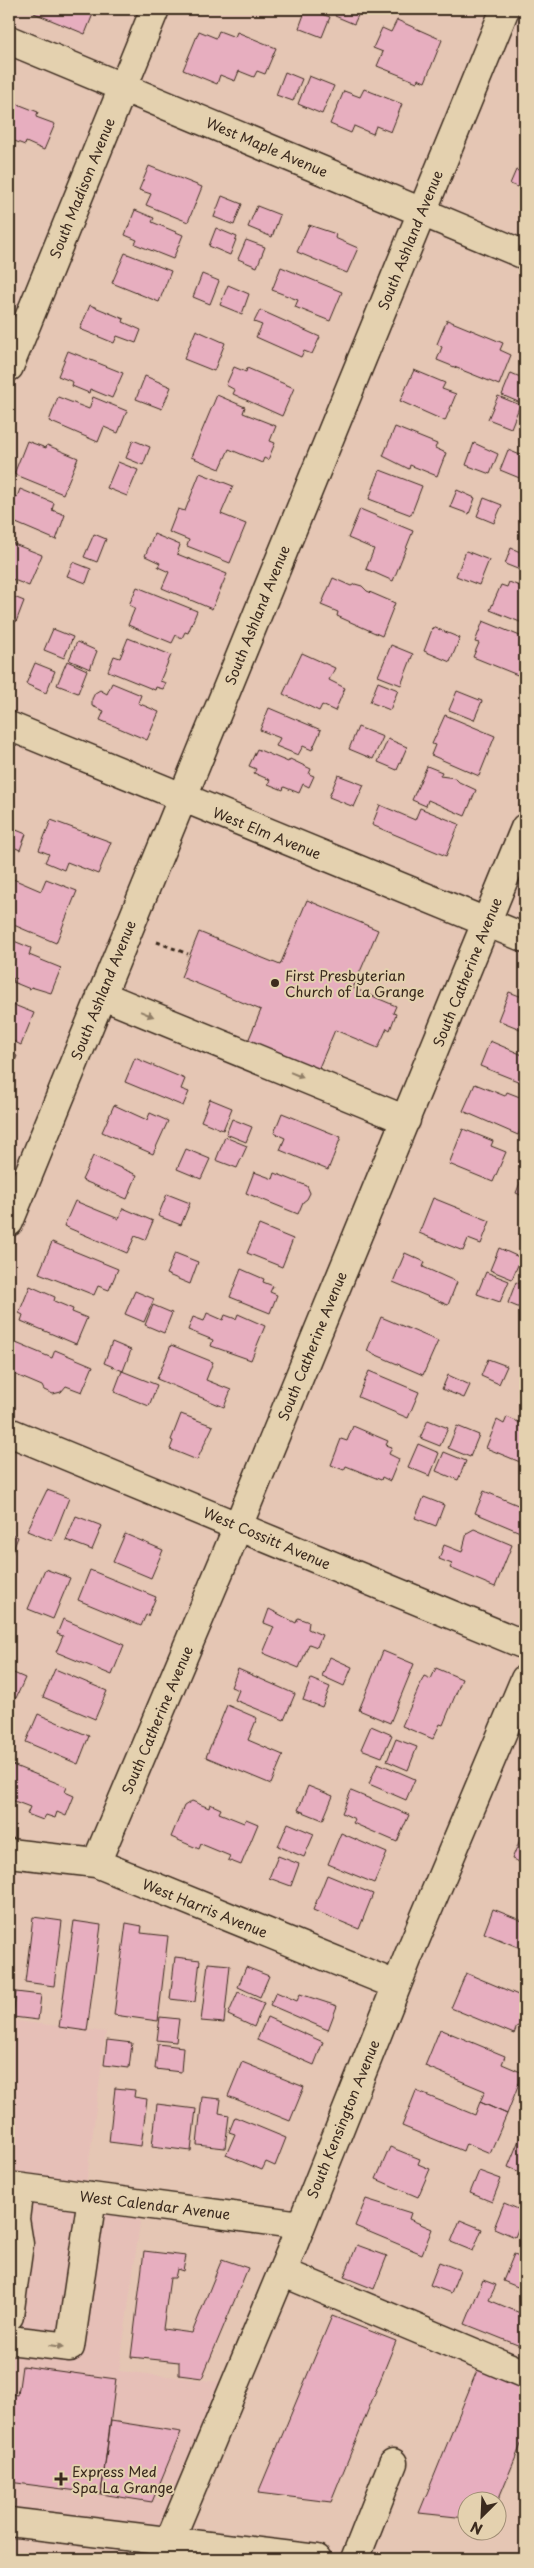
<svg xmlns="http://www.w3.org/2000/svg" width="534" height="2568" font-family="'Playpen Sans',sans-serif">
	<rect width="100%" height="100%" fill="#e5c6b4"/>
	<filter id="ink" filterUnits="userSpaceOnUse"><feTurbulence type="fractalNoise" baseFrequency=".02" numOctaves="2"/><feDisplacementMap in="SourceGraphic" scale="10" xChannelSelector="R" yChannelSelector="G"/><feConvolveMatrix kernelMatrix="1 2 1 2 8 2 1 2 1" color-interpolation-filters="sRGB"/></filter>
	<g filter="url(#ink)">
		<!-- built -->
		<path fill="#e6bfb7" d="M9,2020L106,2032L86,2185L9,2175Z
			M9,2190L142,2208L119,2371L231,2383L166,2536L9,2519Z"/>
		<!-- building -->
		<path fill="#e7aebf" stroke="#3b2a1e" d="M36,9H95L85,34L34,13Z
			M306,9L330,17L322,37L299,28Z
			M338,9H361L354,24L335,16Z
			M397,20L442,40L425,82L418,79L417,82L377,66L383,52L373,48L382,28L391,32Z
			M199,31L216,38L219,31L235,37L237,32L276,48L265,74L257,71L254,77L239,71L235,81L220,75L217,84L183,70Z
			M285,72L302,79L293,101L276,95Z
			M309,76L334,86L322,114L298,104Z
			M364,89L402,104L391,132L376,126L373,134L354,126L351,133L330,124L344,91L360,97Z
			M10,101L38,112L36,117L55,124L44,150L26,142L25,145L9,139Z
			M525,162V190L510,184L516,170L521,172Z
			M149,166L202,187L188,222L146,205L151,194L139,190Z
			M222,196L242,204L234,225L214,217Z
			M257,206L280,215L272,237L248,227Z
			M135,210L154,218L152,222L183,235L173,259L135,244L137,240L125,235Z
			M309,225L336,234L335,238L358,248L347,273L297,252Z
			M216,228L237,237L230,255L209,246Z
			M246,240L265,247L257,267L238,259Z
			M125,253L171,271L159,302L112,283Z
			M281,267L342,292L330,321L295,307L298,300L272,290Z
			M202,274L219,281L210,304L193,297Z
			M228,285L249,294L242,314L220,305Z
			M90,305L124,319L123,322L141,330L136,343L117,336L114,343L80,329Z
			M260,310L320,337L312,354L304,351L301,357L256,337L262,325L254,322Z
			M447,320L503,343L500,350L511,355L499,385L437,360L442,347L437,344Z
			M196,330L225,343L214,371L184,359Z
			M68,351L123,373L112,398L90,389L89,393L72,386L73,382L58,376Z
			M234,367L246,372L247,368L294,388L282,416L233,394L235,390L226,385Z
			M414,370L445,383L442,389L456,394L445,421L400,401Z
			M511,373L525,379L523,404L502,395Z
			M145,376L171,387L162,409L136,399Z
			M217,395L245,407L243,413L276,426L270,441L275,443L268,460L264,458L262,463L229,449L220,469L191,457Z
			M498,396L520,405L511,428L488,419Z
			M58,397L89,409L93,397L127,411L118,433L104,427L98,442L49,421Z
			M395,427L437,444L435,448L446,453L437,476L410,465L409,469L383,456Z
			M133,440L150,447L143,465L126,458Z
			M27,441L46,448L47,445L78,458L63,494L14,474Z
			M474,443L498,454L490,474L466,465Z
			M508,450L525,457V470L522,479L500,470Z
			M118,462L138,470L127,496L107,488Z
			M380,470L422,486L411,515L369,499Z
			M200,473L233,486L221,514L246,524L230,563L187,546L189,540L169,532L178,509L185,511Z
			M20,489L54,503L52,510L65,515L56,540L9,520V494L17,497Z
			M457,490L475,498L469,514L450,507Z
			M484,498L502,505L494,523L477,516Z
			M360,509L413,531L393,581L366,569L374,549L348,538Z
			M94,534L106,539L97,562L84,557Z
			M154,534L180,545L177,554L227,574L212,609L162,588L169,572L158,567L160,563L145,556Z
			M9,535L12,536L9,542L42,555L29,586L9,578Z
			M511,548L525,554V572L505,564Z
			M466,551L489,560L479,585L456,576Z
			M73,562L91,569L86,583L67,576Z
			M333,578L351,586L355,584L362,586L367,591L395,603L382,636L337,616L338,612L321,605Z
			M509,582L525,588V624L490,610L501,585L507,587Z
			M137,587L197,611L188,633L185,632L182,638L176,635L172,643L128,625L135,608L129,605Z
			M9,595L24,601L16,622L9,619Z
			M483,621L525,638V678L473,657L479,643L475,642Z
			M433,627L460,638L450,662L424,651Z
			M53,629L73,637L64,658L44,650Z
			M128,638L171,655L160,681L166,683L163,689L156,687L155,690L108,671L114,656L120,658Z
			M77,642L97,651L90,669L69,660Z
			M391,645L413,654L401,685L378,676Z
			M302,653L335,668L329,680L345,688L335,711L322,705L319,711L283,694Z
			M67,661L87,670L78,693L57,685Z
			M35,663L55,671L46,693L26,684Z
			M378,682L398,690L390,710L370,702Z
			M112,683L141,695L138,703L159,712L147,740L100,720L104,711L92,706V699L95,693L100,690L107,694Z
			M457,691L482,701L474,720L449,710Z
			M269,708L321,730L312,750L303,746L298,755L276,746L280,738L260,730Z
			M445,715L495,736L479,776L431,755L435,745L432,744Z
			M358,727L383,737L373,759L349,749Z
			M388,739L407,747L397,770L378,762Z
			M257,749L288,762L290,759L311,769L309,774L314,776L309,787L303,784L299,793L284,787L283,790L268,784L270,780L254,773L256,769L249,766Z
			M427,766L442,772L440,776L455,778L459,782L476,790L465,816L428,800L426,806L412,800Z
			M338,775L364,785L354,807L329,797Z
			M380,805L415,820L420,808L459,824L446,856L372,825Z
			M51,820L111,842L98,874L67,862L64,870L45,862L49,854L39,850Z
			M9,827L26,834L20,850L9,845Z
			M13,879L41,891L46,879L77,891L56,943L9,923V889Z
			M307,900L378,930L353,988L396,1006L393,1013L396,1014L390,1030L387,1028L378,1048L335,1030L318,1070L248,1041L261,1010L181,977L199,932L280,965Z
			M9,939L31,948L29,955L61,968L51,993L31,987L30,989L13,982L14,979L9,976Z
			M509,992L525,998V1031L498,1020Z
			M9,1003L34,1013L21,1045L9,1039Z
			M490,1041L525,1056V1084L480,1066Z
			M9,1053L17,1056L9,1076Z
			M135,1058L185,1079L181,1089L189,1092L183,1106L125,1082Z
			M475,1084L505,1096L507,1092L525,1099V1119L518,1135L463,1111Z
			M210,1099L232,1108L223,1130L201,1121Z
			M114,1105L147,1120L150,1113L168,1121L153,1154L102,1132Z
			M282,1113L341,1137L328,1170L280,1150L285,1138L274,1133Z
			M232,1119L252,1127L246,1142L226,1134Z
			M463,1129L493,1141L491,1146L506,1152L493,1182L449,1164Z
			M225,1137L247,1146L237,1168L216,1160Z
			M186,1149L210,1159L201,1179L177,1169Z
			M93,1156L137,1175L127,1199L82,1180Z
			M254,1172L273,1179L275,1173L307,1186L310,1193L307,1199L303,1202L298,1214L246,1193Z
			M524,1173L525,1174V1197L516,1193Z
			M167,1194L190,1203L181,1225L158,1216Z
			M433,1198L490,1221L481,1244L468,1239L463,1251L419,1233Z
			M75,1201L119,1219L123,1208L153,1221L145,1240L135,1236L127,1253L64,1226Z
			M259,1225L293,1239L282,1267L247,1253Z
			M52,1242L118,1269L109,1290L98,1286L94,1295L39,1273Z
			M499,1248L521,1258L512,1279L490,1270Z
			M175,1253L198,1262L190,1284L166,1274Z
			M405,1253L425,1262L423,1267L457,1282L448,1305L393,1282Z
			M241,1269L264,1279L263,1282L273,1286L270,1292L277,1295L270,1313L230,1297Z
			M486,1272L509,1281L500,1302L477,1294Z
			M516,1282L525,1286V1310L508,1303Z
			M30,1286L55,1297L54,1301L73,1309L72,1312L87,1318L76,1344L21,1321L23,1315L19,1313Z
			M135,1291L154,1299L144,1322L125,1314Z
			M153,1305L172,1313L164,1333L145,1325Z
			M207,1313L223,1320L225,1315L236,1319L238,1314L265,1326L251,1360L211,1346L213,1340L188,1330L193,1317L204,1321Z
			M381,1317L438,1341L423,1375L367,1351Z
			M112,1342L131,1350L123,1371L104,1363Z
			M16,1343L52,1358L55,1350L93,1366L82,1392L66,1386L61,1392L53,1394L44,1390L42,1386L9,1372V1360Z
			M171,1345L213,1362L206,1380L231,1390L224,1407L157,1379Z
			M488,1359L507,1366L499,1384L481,1376Z
			M122,1371L157,1385L149,1406L114,1392Z
			M369,1371L419,1392L408,1418L358,1397Z
			M448,1375L470,1385L464,1398L442,1389Z
			M181,1414L213,1426L197,1460L170,1449L173,1441L171,1440Z
			M507,1417L525,1425V1464L486,1448L497,1420L504,1424Z
			M428,1420L448,1428L440,1446L420,1438Z
			M353,1426L388,1441L386,1445L392,1447L389,1454L399,1459L390,1481L382,1477L381,1480L346,1466L344,1470L331,1465L341,1439L347,1441Z
			M457,1426L479,1435L470,1457L448,1448Z
			M418,1444L439,1453L430,1476L408,1467Z
			M444,1452L466,1461L458,1480L436,1471Z
			M47,1490L69,1498L52,1541L27,1531Z
			M484,1491L525,1508V1518L520,1532L475,1513Z
			M424,1497L444,1505L436,1526L415,1518Z
			M76,1516L102,1526L92,1550L66,1540Z
			M474,1529L512,1545L495,1587L450,1568L452,1564L439,1559L444,1545L462,1552L467,1533Z
			M9,1533L18,1537L9,1560Z
			M125,1534L163,1550L151,1578L113,1562Z
			M45,1569L70,1578L53,1619L28,1609Z
			M90,1570L156,1597L148,1616L146,1615L141,1626L78,1600Z
			M269,1609L296,1623L298,1618L309,1622L308,1629L322,1635L317,1647L309,1644L299,1668L263,1653L274,1627L264,1623Z
			M63,1619L124,1645L112,1675L56,1652L63,1636L57,1634Z
			M383,1651L414,1664L390,1723L359,1710Z
			M330,1657L352,1667L344,1686L322,1676Z
			M436,1668L462,1679L443,1725L440,1724L433,1739L402,1726L424,1676L431,1679Z
			M55,1669L107,1691L95,1719L43,1697Z
			M238,1669L295,1694L284,1720L235,1700L239,1690L231,1687Z
			M9,1671L25,1678L16,1698L9,1695Z
			M311,1679L330,1687L322,1707L303,1700Z
			M227,1705L257,1718L248,1740L283,1755L271,1784L206,1757Z
			M38,1714L89,1736L78,1764L26,1742Z
			M371,1726L392,1735L382,1757L361,1749Z
			M396,1739L417,1747L408,1770L387,1761Z
			M378,1763L415,1779L406,1800L369,1784Z
			M10,1764L67,1787L65,1792L74,1796L66,1816L57,1812L55,1818L46,1815L43,1820L27,1814L30,1807L9,1799Z
			M308,1786L333,1796L323,1820L298,1810Z
			M351,1791L409,1815L397,1842L353,1823L355,1819L342,1813Z
			M192,1801L209,1808L210,1804L221,1809L219,1813L244,1823L246,1819L258,1824L241,1865L228,1860L230,1856L201,1844L199,1849L171,1837L184,1806Z
			M288,1823L314,1834L304,1857L278,1846Z
			M524,1830L525,1831V1864L512,1859Z
			M341,1833L387,1853L374,1883L328,1864Z
			M278,1856L299,1864L291,1886L269,1878Z
			M327,1875L373,1894L359,1929L313,1910Z
			M493,1909L525,1922V1950L484,1933Z
			M33,1917L62,1921L54,1986L25,1982Z
			M74,1921L101,1925L87,2031L59,2027Z
			M126,1923L142,1926L141,1933L168,1936L158,2021L114,2015Z
			M175,1957L200,1960L195,2002L170,1999Z
			M208,1963L230,1965L224,2023L201,2021Z
			M246,1967L269,1976L260,1997L238,1987Z
			M466,1973L523,1997L525,1991V2029L517,2026L514,2034L451,2008Z
			M16,1992L41,1995L38,2020L13,2017Z
			M238,1992L264,2003L254,2027L228,2015Z
			M276,1992L297,2001L300,1994L337,2006L328,2030L270,2005Z
			M160,2017L179,2019L176,2042L157,2040Z
			M267,2017L323,2042L314,2065L257,2040Z
			M440,2029L505,2056L502,2064L523,2073L507,2114L480,2102L485,2091L425,2066Z
			M107,2040L132,2043L129,2068L104,2065Z
			M158,2044L183,2047L181,2072L155,2069Z
			M242,2062L304,2087L290,2121L228,2096Z
			M115,2088L135,2090L134,2097L147,2099L141,2146L109,2142Z
			M416,2091L475,2115L480,2102L507,2114L490,2153L466,2143L463,2151L402,2126Z
			M202,2097L221,2099L219,2113L229,2115L225,2148L197,2145Z
			M157,2104L196,2109L191,2151L152,2146Z
			M235,2117L286,2138L275,2166L266,2162L262,2170L226,2155L235,2134L229,2132Z
			M521,2135L525,2137V2174L508,2167Z
			M390,2147L420,2159L418,2164L430,2169L418,2197L376,2179Z
			M479,2171L501,2179L492,2202L470,2193Z
			M366,2199L411,2213L409,2219L432,2229L422,2254L355,2226Z
			M504,2203L525,2212L515,2237L494,2228Z
			M460,2220L482,2229L473,2251L451,2242Z
			M357,2245L387,2256L374,2289L344,2277Z
			M144,2251L186,2256L183,2271L177,2269L175,2278H170L163,2329L192,2333L222,2259L248,2268L202,2378L179,2375V2362L131,2357Z
			M514,2254L525,2258V2290L503,2281Z
			M439,2262L460,2270L451,2293L430,2285Z
			M483,2280L496,2285L489,2300L525,2315V2348L465,2324Z
			M332,2316L396,2341L331,2502L258,2493Z
			M22,2366L116,2379L101,2494L9,2482V2426L13,2394L18,2395Z
			M478,2368L525,2388V2435L496,2505V2500H466V2518L419,2513Z
			M111,2421L181,2432L152,2502L101,2494Z"/>
		<g fill="none" stroke-linecap="round" stroke-linejoin="round">
			<defs>
				<path id="minor" d="M9,40L525,255
					M9,367L155,9
					M9,726L525,938
					M101,995L406,1120
					M9,1222L505,9
					M9,1432L525,1645
					M9,1853L96,1863L396,1985
					M96,1863L227,1553L525,828
					M9,2186L301,2225
					M282,2272L525,2374
					M9,2316L19,2244L15,2219L19,2188
					M9,2340L70,2347L92,2197
					M9,2522L317,2559
					M162,2559L290,2253L408,1957L525,1679
					M355,2559L393,2463"/>
			</defs>
			<!-- minor casing -->
			<use href="#minor" stroke="#3b2a1e" stroke-width="31"/>
			<!-- path -->
			<path stroke="#3b2a1e" stroke-width="3" stroke-dasharray="4 4" stroke-linecap="butt" d="M157,942L188,954
				M9,2392H18"/>
			<!-- minor -->
			<use href="#minor" stroke="#e4d1af" stroke-width="28"/>
		</g>
		<!-- one-way arrows -->
		<defs><path id="oneway-solid" d="M-6-.8H1V-3.2L6.5 0L1 3.2V.8H-6Z" transform="scale(1.25)"/></defs>
		<g fill="#907e66">
			<use href="#oneway-solid" transform="translate(147 1014) rotate(22)"/>
			<use href="#oneway-solid" transform="translate(297 1075) rotate(22)"/>
			<use href="#oneway-solid" transform="translate(57 2346) rotate(7)"/>
		</g>
	</g>
	<!-- markers -->
	<g fill="#3b2a1e" stroke="#e4d1af" stroke-width="2">
		<circle cx="275" cy="983" r="5"/>
		<path d="M58.5 2471.5h5v5h5v5h-5v5h-5v-5h-5v-5h5z"/>
	</g>
	<g text-anchor="middle" dominant-baseline="central" stroke-width="4" stroke-linejoin="round" paint-order="stroke">
		<!-- street labels -->
		<g font-size="14" fill="#3b2a1e" stroke="#e4d1af">
			<text transform="translate(267 147) rotate(23)">West Maple Avenue</text>
			<text transform="translate(82 188) rotate(-68)">South Madison Avenue</text>
			<text transform="translate(410 240) rotate(-68)">South Ashland Avenue</text>
			<text transform="translate(257 615) rotate(-68)">South Ashland Avenue</text>
			<text transform="translate(267 833) rotate(22)">West Elm Avenue</text>
			<text transform="translate(467 972) rotate(-68)">South Catherine Avenue</text>
			<text transform="translate(103 990) rotate(-68)">South Ashland Avenue</text>
			<text transform="translate(312 1346) rotate(-68)">South Catherine Avenue</text>
			<text transform="translate(267 1538) rotate(23)">West Cossitt Avenue</text>
			<text transform="translate(157 1720) rotate(-67)">South Catherine Avenue</text>
			<text transform="translate(205 1908) rotate(22)">West Harris Avenue</text>
			<text transform="translate(343 2119) rotate(-68)">South Kensington Avenue</text>
			<text transform="translate(155 2205) rotate(7)">West Calendar Avenue</text>
		</g>
		<!-- poi labels -->
		<g font-size="14" fill="#3b2a1e" stroke="#e4d1af" text-anchor="start">
			<text x="285" y="975">First Presbyterian<tspan x="285" dy="16">Church of La Grange</tspan></text>
			<text x="72" y="2471">Express Med<tspan x="72" dy="16">Spa La Grange</tspan></text>
		</g>
	</g>
	<!-- margin -->
	<rect width="534" height="2568" fill="none" stroke="#e4d1af" stroke-width="30"/>
	<rect x="15" y="15" width="504" height="2538" fill="none" stroke="#3b2a1e" stroke-width="2" filter="url(#ink)"/>
	<!-- north arrow -->
	<g transform="translate(482 2516) rotate(204)"><circle r="24" fill="#e4d1af" stroke="#a08e75"/>
	<path d="M0-4L9 19L0 12L-9 19Z" fill="#3b2a1e"/>
	<text y="-8" font-size="14" font-weight="bold" text-anchor="middle" fill="#3b2a1e">N</text>
	</g>
</svg>
